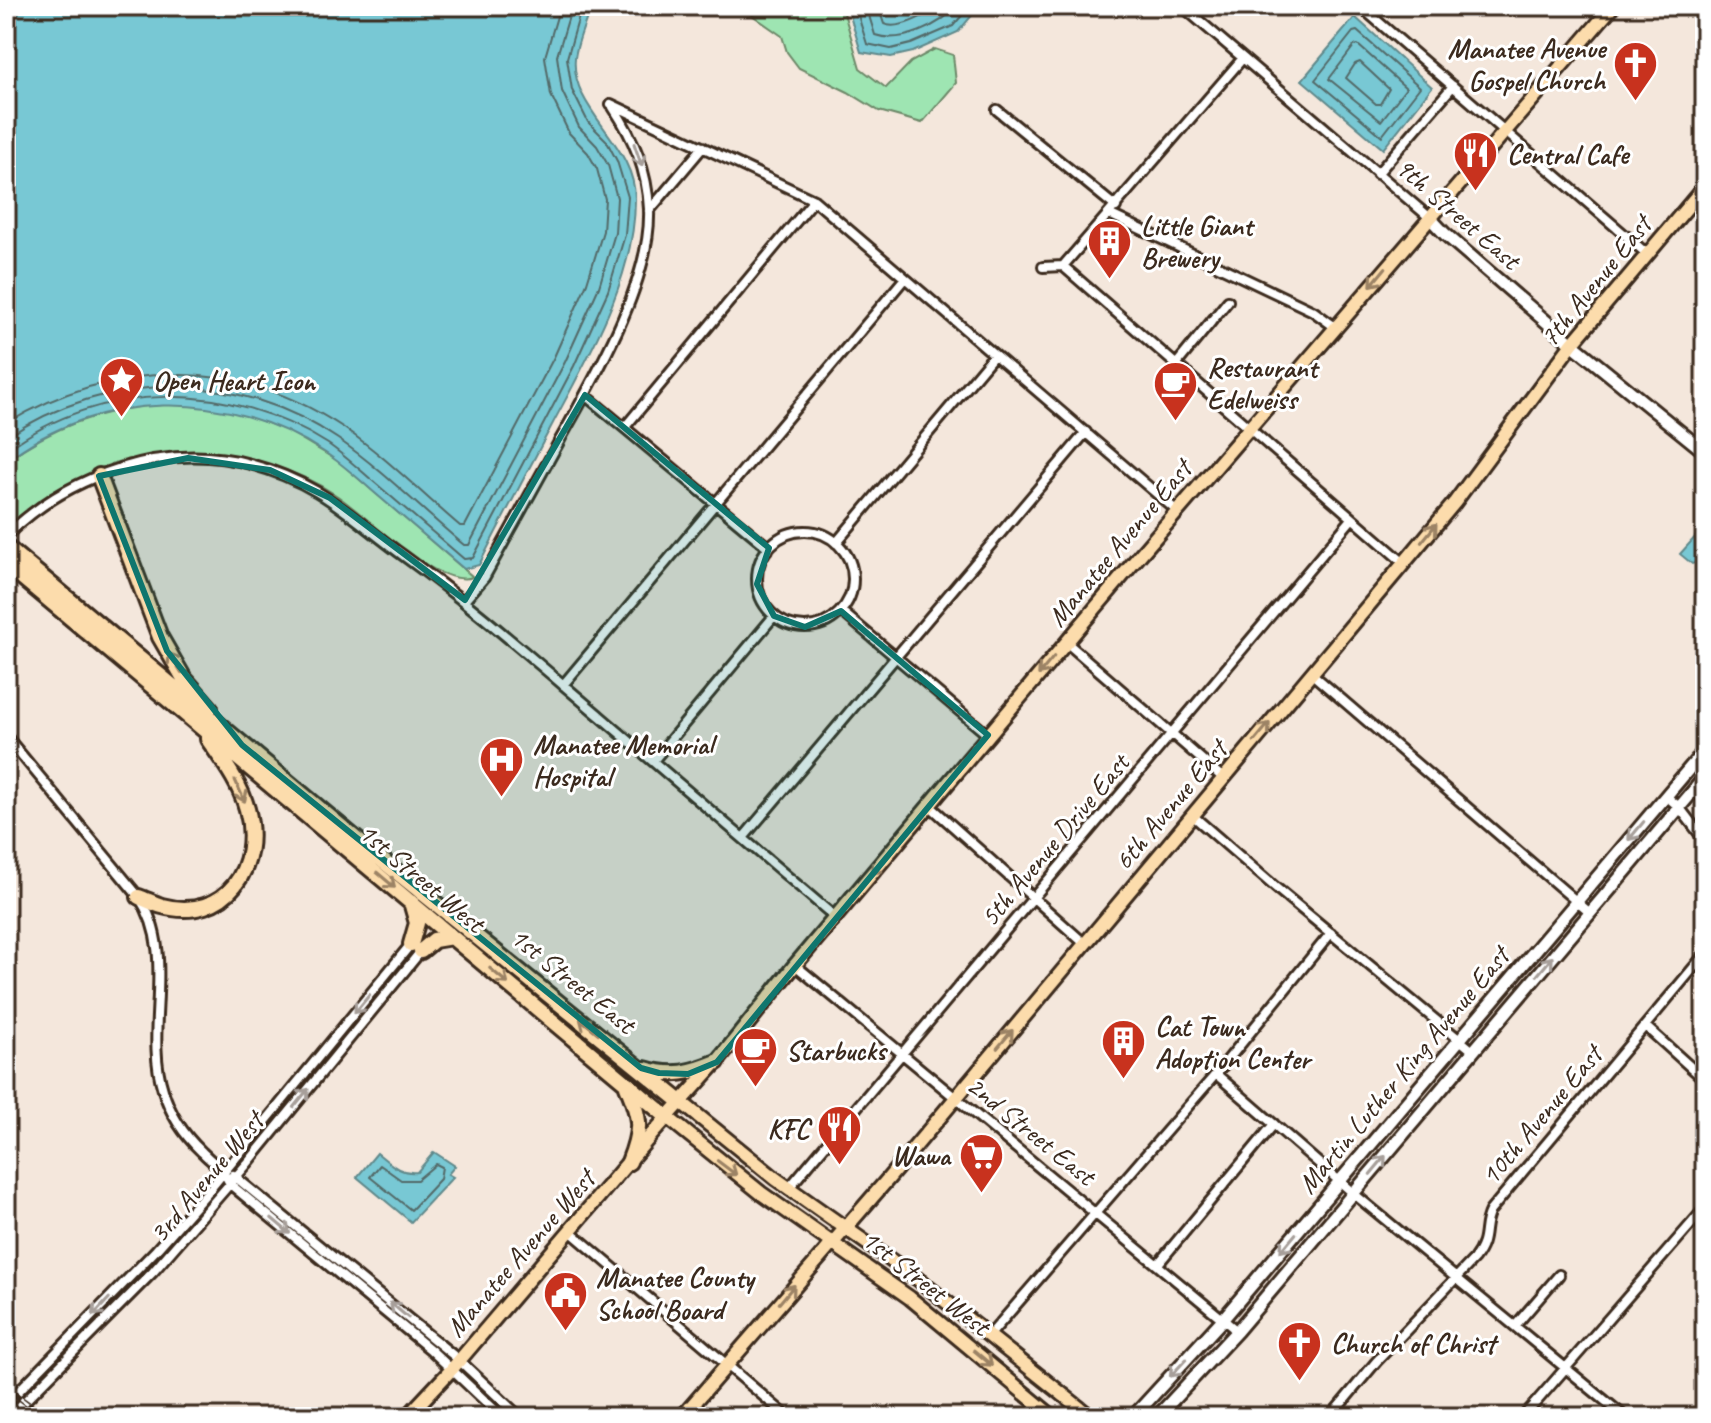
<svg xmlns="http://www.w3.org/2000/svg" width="1711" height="1423" font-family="Caveat,sans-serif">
	<rect width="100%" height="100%" fill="#f4e7dc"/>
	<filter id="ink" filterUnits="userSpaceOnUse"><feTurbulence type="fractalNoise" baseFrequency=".0125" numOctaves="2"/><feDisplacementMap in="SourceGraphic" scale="16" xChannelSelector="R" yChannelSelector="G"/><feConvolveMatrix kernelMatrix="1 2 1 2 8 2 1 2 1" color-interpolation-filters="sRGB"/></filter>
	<g filter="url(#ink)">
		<!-- green -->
		<path fill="#9ee5b2" stroke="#6c8868" stroke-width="2" d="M746,6H842L860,68L886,88L911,62L935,49L953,55L956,83L922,123L879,111L848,92L799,68L787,52L782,36L742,8Z
			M155,405H200L241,413L288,431L338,461L473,577C436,590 366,514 336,495C297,469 245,454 198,453C185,452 170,455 156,457C143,458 127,458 114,463C74,478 39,501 6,529V461C51,427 100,410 155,405Z"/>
		<!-- water -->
		<path fill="#78c8d4" stroke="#60898b" stroke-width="2" d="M6,6H591C586,22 577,41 575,58C570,111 636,143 635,200C635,279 588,357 552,425C527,472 503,518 479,565L464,569C435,544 405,519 376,494C359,479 343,464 324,452C227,388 99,389 6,461Z
			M847,6H980L958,32L913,52L891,57L861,52Z
			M1355,17L1432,87L1383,149L1302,80Z
			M1705,526V560L1692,564L1680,554Z
			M434,1152L455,1166L448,1174L453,1177L411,1222L357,1177L377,1153C390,1163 399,1174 417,1172Z"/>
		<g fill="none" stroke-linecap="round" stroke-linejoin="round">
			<!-- shore -->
			<path stroke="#536967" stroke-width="2" d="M855,6L867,44L891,49L911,44L953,26L970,6
				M866,6L875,35C901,44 940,26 957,6
				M878,6L884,24C899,31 927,14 941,6
				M1357,31L1420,87L1382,136L1315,80L1353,32Z
				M1358,45L1406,88L1381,121L1329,79L1354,46Z
				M1360,62L1389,89L1380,104H1376L1346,78L1355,64Z
				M6,424C114,359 237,356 344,428C385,456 422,494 460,526H465L554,357L587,283L603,231L605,199L597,169L588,153L569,133L551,95L545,57L560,6
				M6,438C106,370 239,370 338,439C383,470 422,510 464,545H469L565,362L599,287L615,233L617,198L608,165L597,146L579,127L562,91L557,56L572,6
				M6,451C101,379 230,381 328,444C347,457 363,473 380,487C408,511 436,535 464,559L473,558L574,366L608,291L625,235L628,197L617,161L606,140L588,122L572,90L567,58L582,6
				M436,1164L442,1167L440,1179L411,1210L370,1177L380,1165L401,1180H417Z"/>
			<defs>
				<path id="street" d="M1182,6L1429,217
					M1360,6L1647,254
					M611,104L814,200L1177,511
					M997,110L1116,207
					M1377,174L1453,86
					M1693,200L1705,210
					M649,211L703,147
					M1109,214L1313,311L1335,327
					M1063,266L1243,58
					M1043,267L1063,266L1404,563
					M1175,366L1228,301
					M585,395L769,548
					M625,427L814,200
					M757 579a48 48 0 1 1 96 0a48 48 0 1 1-96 0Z
					M6,536C68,475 164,441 250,464C321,483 349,516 404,556C473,606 536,662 601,717C679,784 757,850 835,917
					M836,543L994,355
					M465,600L484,578C509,532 535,486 560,440C595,377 652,281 649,209C647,170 634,139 613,107
					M841,611L988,735
					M1066,642L1223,778
					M1311,673L1590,913
					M563,685L905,278
					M6,736L139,897C178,955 143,1028 163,1090C170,1114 184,1135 202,1152C213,1163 224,1170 230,1184L431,1350L502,1417
					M653,761L774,616
					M1666,796L1679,807L1705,841
					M929,805L1085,944
					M1192,815L1275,887L1473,1051
					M743,838L1086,432
					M795,965L1237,1331
					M1645,1026L1705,1080
					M1216,1074L1353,1193L1625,1417
					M233,1175L459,1360L520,1417
					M789,1188L1351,520
					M570,1231L788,1417
					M1158,1264L1274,1124
					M1515,1326L1559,1275
					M989,1336L1222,1067L1331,933
					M6,1404L156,1250L211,1188L411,944
					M9,1417L153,1272L247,1164L421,951
					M1027,1417L1038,1404
					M1330,1417L1376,1362L1474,1259C1490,1238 1481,1229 1490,1211L1705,954
					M1523,1417L1705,1208"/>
				<path id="secondary" d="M1429,217L1445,234L1572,344L1705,452
					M1133,1417L1223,1319L1705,750
					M1157,1417L1237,1331L1705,777"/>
				<path id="primary" d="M681,1102L776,1179L919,1280L1091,1417
					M667,1117L761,1193L910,1298L1053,1417
					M407,1417L452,1369L653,1133L717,1062L795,965L1140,555L1613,6
					M682,1417L888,1179L1404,563L1455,502L1572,344L1705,186"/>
				<path id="highway" d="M99,476L160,637L183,677L210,708
					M6,547L356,839L681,1102
					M6,564L667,1117
					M139,897C147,900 155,904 162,906C226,923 263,866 247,809C240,783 223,761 208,739
					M411,902L417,923L411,944
					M421,951L434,940L452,937
					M645,1069C673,1077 691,1073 717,1062
					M627,1086C641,1119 642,1129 629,1162"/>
			</defs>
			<!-- street casing -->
			<use href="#street" stroke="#3b2a1e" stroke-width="14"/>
			<!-- secondary casing -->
			<use href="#secondary" stroke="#3b2a1e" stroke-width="17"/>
			<!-- primary casing -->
			<use href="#primary" stroke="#3b2a1e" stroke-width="18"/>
			<!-- highway casing -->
			<use href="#highway" stroke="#3b2a1e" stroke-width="20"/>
			<!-- street -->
			<use href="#street" stroke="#fff" stroke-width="8"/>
			<!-- secondary -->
			<use href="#secondary" stroke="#fff" stroke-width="11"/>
			<!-- primary -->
			<use href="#primary" stroke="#fcdcac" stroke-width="12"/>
			<!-- highway -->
			<use href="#highway" stroke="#fcdcac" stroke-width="14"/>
			<defs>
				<path id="rail" d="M6,1388L46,1417"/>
			</defs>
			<!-- rail casing -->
			<use href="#rail" stroke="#3b2a1e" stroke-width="6"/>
			<!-- rail -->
			<use href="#rail" stroke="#fff" stroke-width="3" stroke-dasharray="9" stroke-linecap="butt"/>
		</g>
		<!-- one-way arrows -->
		<defs><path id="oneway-shaft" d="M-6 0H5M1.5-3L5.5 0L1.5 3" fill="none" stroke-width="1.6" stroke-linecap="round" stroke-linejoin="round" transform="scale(2)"/></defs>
		<g stroke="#a79f9a">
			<use href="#oneway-shaft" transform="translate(638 155) rotate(71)"/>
			<use href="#oneway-shaft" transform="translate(1636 831) rotate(130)"/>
			<use href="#oneway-shaft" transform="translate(1545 966) rotate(-50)"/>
			<use href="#oneway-shaft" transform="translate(362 1004) rotate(129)"/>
			<use href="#oneway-shaft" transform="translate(301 1098) rotate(-51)"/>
			<use href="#oneway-shaft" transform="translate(1378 1165) rotate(-50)"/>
			<use href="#oneway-shaft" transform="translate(281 1226) rotate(40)"/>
			<use href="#oneway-shaft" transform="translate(1288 1243) rotate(130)"/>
			<use href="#oneway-shaft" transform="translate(101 1307) rotate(133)"/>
			<use href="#oneway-shaft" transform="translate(399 1310) rotate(-140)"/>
			<use href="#oneway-shaft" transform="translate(1178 1368) rotate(133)"/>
		</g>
		<g stroke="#9c8365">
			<use href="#oneway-shaft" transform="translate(1378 277) rotate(130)"/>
			<use href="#oneway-shaft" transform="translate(1429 533) rotate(-51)"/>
			<use href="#oneway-shaft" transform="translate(175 663) rotate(-122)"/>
			<use href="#oneway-shaft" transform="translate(1046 666) rotate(130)"/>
			<use href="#oneway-shaft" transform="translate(1262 732) rotate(-50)"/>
			<use href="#oneway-shaft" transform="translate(240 791) rotate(66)"/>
			<use href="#oneway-shaft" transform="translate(879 865) rotate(130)"/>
			<use href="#oneway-shaft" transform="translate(386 880) rotate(40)"/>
			<use href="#oneway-shaft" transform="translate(499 976) rotate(40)"/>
			<use href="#oneway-shaft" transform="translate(589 1026) rotate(-141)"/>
			<use href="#oneway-shaft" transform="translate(1005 1039) rotate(-50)"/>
			<use href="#oneway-shaft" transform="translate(727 1168) rotate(37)"/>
			<use href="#oneway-shaft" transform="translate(787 1294) rotate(-50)"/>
			<use href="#oneway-shaft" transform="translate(983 1358) rotate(40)"/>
		</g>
	</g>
	<!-- marked area -->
	<path fill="#0f766e" fill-opacity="0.2" stroke="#0f766e" stroke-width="6" stroke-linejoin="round" d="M585,395L769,548L757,584L774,616L805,627L841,611L988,735L717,1062L688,1074L659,1073L641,1068L242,745L167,651L99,476L188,458L270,470L330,498L465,600Z"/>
	<!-- icons -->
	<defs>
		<symbol id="church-pin" viewBox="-11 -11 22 30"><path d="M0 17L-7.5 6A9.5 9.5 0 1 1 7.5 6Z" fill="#c8321e" stroke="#fff"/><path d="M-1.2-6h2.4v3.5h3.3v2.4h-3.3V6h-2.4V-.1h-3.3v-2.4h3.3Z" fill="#fff"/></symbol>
		<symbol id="restaurant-pin" viewBox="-11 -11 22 30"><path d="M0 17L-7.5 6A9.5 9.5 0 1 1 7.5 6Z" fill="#c8321e" stroke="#fff"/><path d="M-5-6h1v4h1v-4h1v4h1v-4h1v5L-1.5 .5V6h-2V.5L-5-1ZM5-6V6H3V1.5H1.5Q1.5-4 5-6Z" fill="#fff"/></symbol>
		<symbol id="building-pin" viewBox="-11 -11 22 30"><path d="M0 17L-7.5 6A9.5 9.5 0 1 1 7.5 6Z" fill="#c8321e" stroke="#fff"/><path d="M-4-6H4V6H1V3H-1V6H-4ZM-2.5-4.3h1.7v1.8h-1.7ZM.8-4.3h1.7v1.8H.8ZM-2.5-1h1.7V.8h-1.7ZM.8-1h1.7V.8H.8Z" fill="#fff"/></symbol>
		<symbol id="sight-pin" viewBox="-11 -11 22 30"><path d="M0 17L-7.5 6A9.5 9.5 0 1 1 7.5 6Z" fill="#c8321e" stroke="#fff"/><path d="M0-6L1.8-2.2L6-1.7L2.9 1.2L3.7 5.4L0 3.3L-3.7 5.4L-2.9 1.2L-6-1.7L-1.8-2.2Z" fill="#fff"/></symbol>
		<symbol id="cafe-pin" viewBox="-11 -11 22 30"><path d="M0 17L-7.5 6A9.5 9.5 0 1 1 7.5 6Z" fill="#c8321e" stroke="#fff"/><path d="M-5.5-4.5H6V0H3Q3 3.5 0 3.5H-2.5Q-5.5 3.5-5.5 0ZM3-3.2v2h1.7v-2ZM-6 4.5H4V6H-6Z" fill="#fff"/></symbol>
		<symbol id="hospital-pin" viewBox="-11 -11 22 30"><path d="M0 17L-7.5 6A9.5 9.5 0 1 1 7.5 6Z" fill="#c8321e" stroke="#fff"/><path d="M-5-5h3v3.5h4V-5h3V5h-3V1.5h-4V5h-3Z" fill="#fff"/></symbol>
		<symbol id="supermarket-pin" viewBox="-11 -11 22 30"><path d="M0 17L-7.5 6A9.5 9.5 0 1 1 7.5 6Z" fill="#c8321e" stroke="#fff"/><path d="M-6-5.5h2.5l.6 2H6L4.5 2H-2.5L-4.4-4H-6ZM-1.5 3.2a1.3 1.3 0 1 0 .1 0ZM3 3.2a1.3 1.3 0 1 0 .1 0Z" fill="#fff"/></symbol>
		<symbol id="civic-pin" viewBox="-11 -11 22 30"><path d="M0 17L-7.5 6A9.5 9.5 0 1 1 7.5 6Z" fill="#c8321e" stroke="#fff"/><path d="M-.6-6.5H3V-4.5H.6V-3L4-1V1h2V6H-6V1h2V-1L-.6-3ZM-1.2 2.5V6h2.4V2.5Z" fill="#fff"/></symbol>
	</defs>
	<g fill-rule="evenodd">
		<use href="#church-pin" x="1610" y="38" width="51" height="69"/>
		<use href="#restaurant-pin" x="1450" y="128" width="51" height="69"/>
		<use href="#building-pin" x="1084" y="216" width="51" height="69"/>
		<use href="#sight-pin" x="96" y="354" width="51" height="69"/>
		<use href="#cafe-pin" x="1150" y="358" width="51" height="69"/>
		<use href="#hospital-pin" x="476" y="734" width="51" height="69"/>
		<use href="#building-pin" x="1098" y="1016" width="51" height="69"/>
		<use href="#cafe-pin" x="730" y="1024" width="51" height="69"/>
		<use href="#restaurant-pin" x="814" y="1102" width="51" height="69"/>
		<use href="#supermarket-pin" x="956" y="1130" width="51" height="69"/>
		<use href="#civic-pin" x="540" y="1268" width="51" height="69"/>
		<use href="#church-pin" x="1274" y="1318" width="51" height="69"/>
	</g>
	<g text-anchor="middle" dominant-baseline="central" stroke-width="6" stroke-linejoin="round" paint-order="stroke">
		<!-- poi labels -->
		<g font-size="28" font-weight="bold" fill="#3b2a1e" stroke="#fff" text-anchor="start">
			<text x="1605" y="48" text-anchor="end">Manatee Avenue<tspan x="1605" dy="32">Gospel Church</tspan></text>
			<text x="1507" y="154">Central Cafe</text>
			<text x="1141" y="225">Little Giant<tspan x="1141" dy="32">Brewery</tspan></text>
			<text x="1207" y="367">Restaurant<tspan x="1207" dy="32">Edelweiss</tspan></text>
			<text x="153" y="380">Open Heart Icon</text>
			<text x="533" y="744">Manatee Memorial<tspan x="533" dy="32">Hospital</tspan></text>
			<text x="1155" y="1026">Cat Town<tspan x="1155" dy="32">Adoption Center</tspan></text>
			<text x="786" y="1050">Starbucks</text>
			<text x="809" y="1128" text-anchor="end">KFC</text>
			<text x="950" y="1155" text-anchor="end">Wawa</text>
			<text x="596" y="1277">Manatee County<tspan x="596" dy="32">School Board</tspan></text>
			<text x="1331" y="1343">Church of Christ</text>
		</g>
		<!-- street labels -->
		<g font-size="28" fill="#3b2a1e" stroke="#fff">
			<text transform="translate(1458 213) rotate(41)">9th Street East</text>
			<text transform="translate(1595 281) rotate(-51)">7th Avenue East</text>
			<text transform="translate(1119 543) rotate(-50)">Manatee Avenue East</text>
			<text transform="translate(1170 805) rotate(-50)">6th Avenue East</text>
			<text transform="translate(1054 840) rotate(-50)">5th Avenue Drive East</text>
			<text transform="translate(422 877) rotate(40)">1st Street West</text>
			<text transform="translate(573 980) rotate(39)">1st Street East</text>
			<text transform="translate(1403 1070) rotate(-50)">Martin Luther King Avenue East</text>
			<text transform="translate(1541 1115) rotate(-50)">10th Avenue East</text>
			<text transform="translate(1031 1130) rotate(39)">2nd Street East</text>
			<text transform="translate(206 1177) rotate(-50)">3rd Avenue West</text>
			<text transform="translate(520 1253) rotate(-49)">Manatee Avenue West</text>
			<text transform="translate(926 1282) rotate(38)">1st Street West</text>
		</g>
	</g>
	<!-- margin -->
	<rect width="1711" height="1423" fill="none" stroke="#fff" stroke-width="32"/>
	<rect x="16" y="16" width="1679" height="1391" fill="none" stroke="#3b2a1e" stroke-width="3" filter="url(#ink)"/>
</svg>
